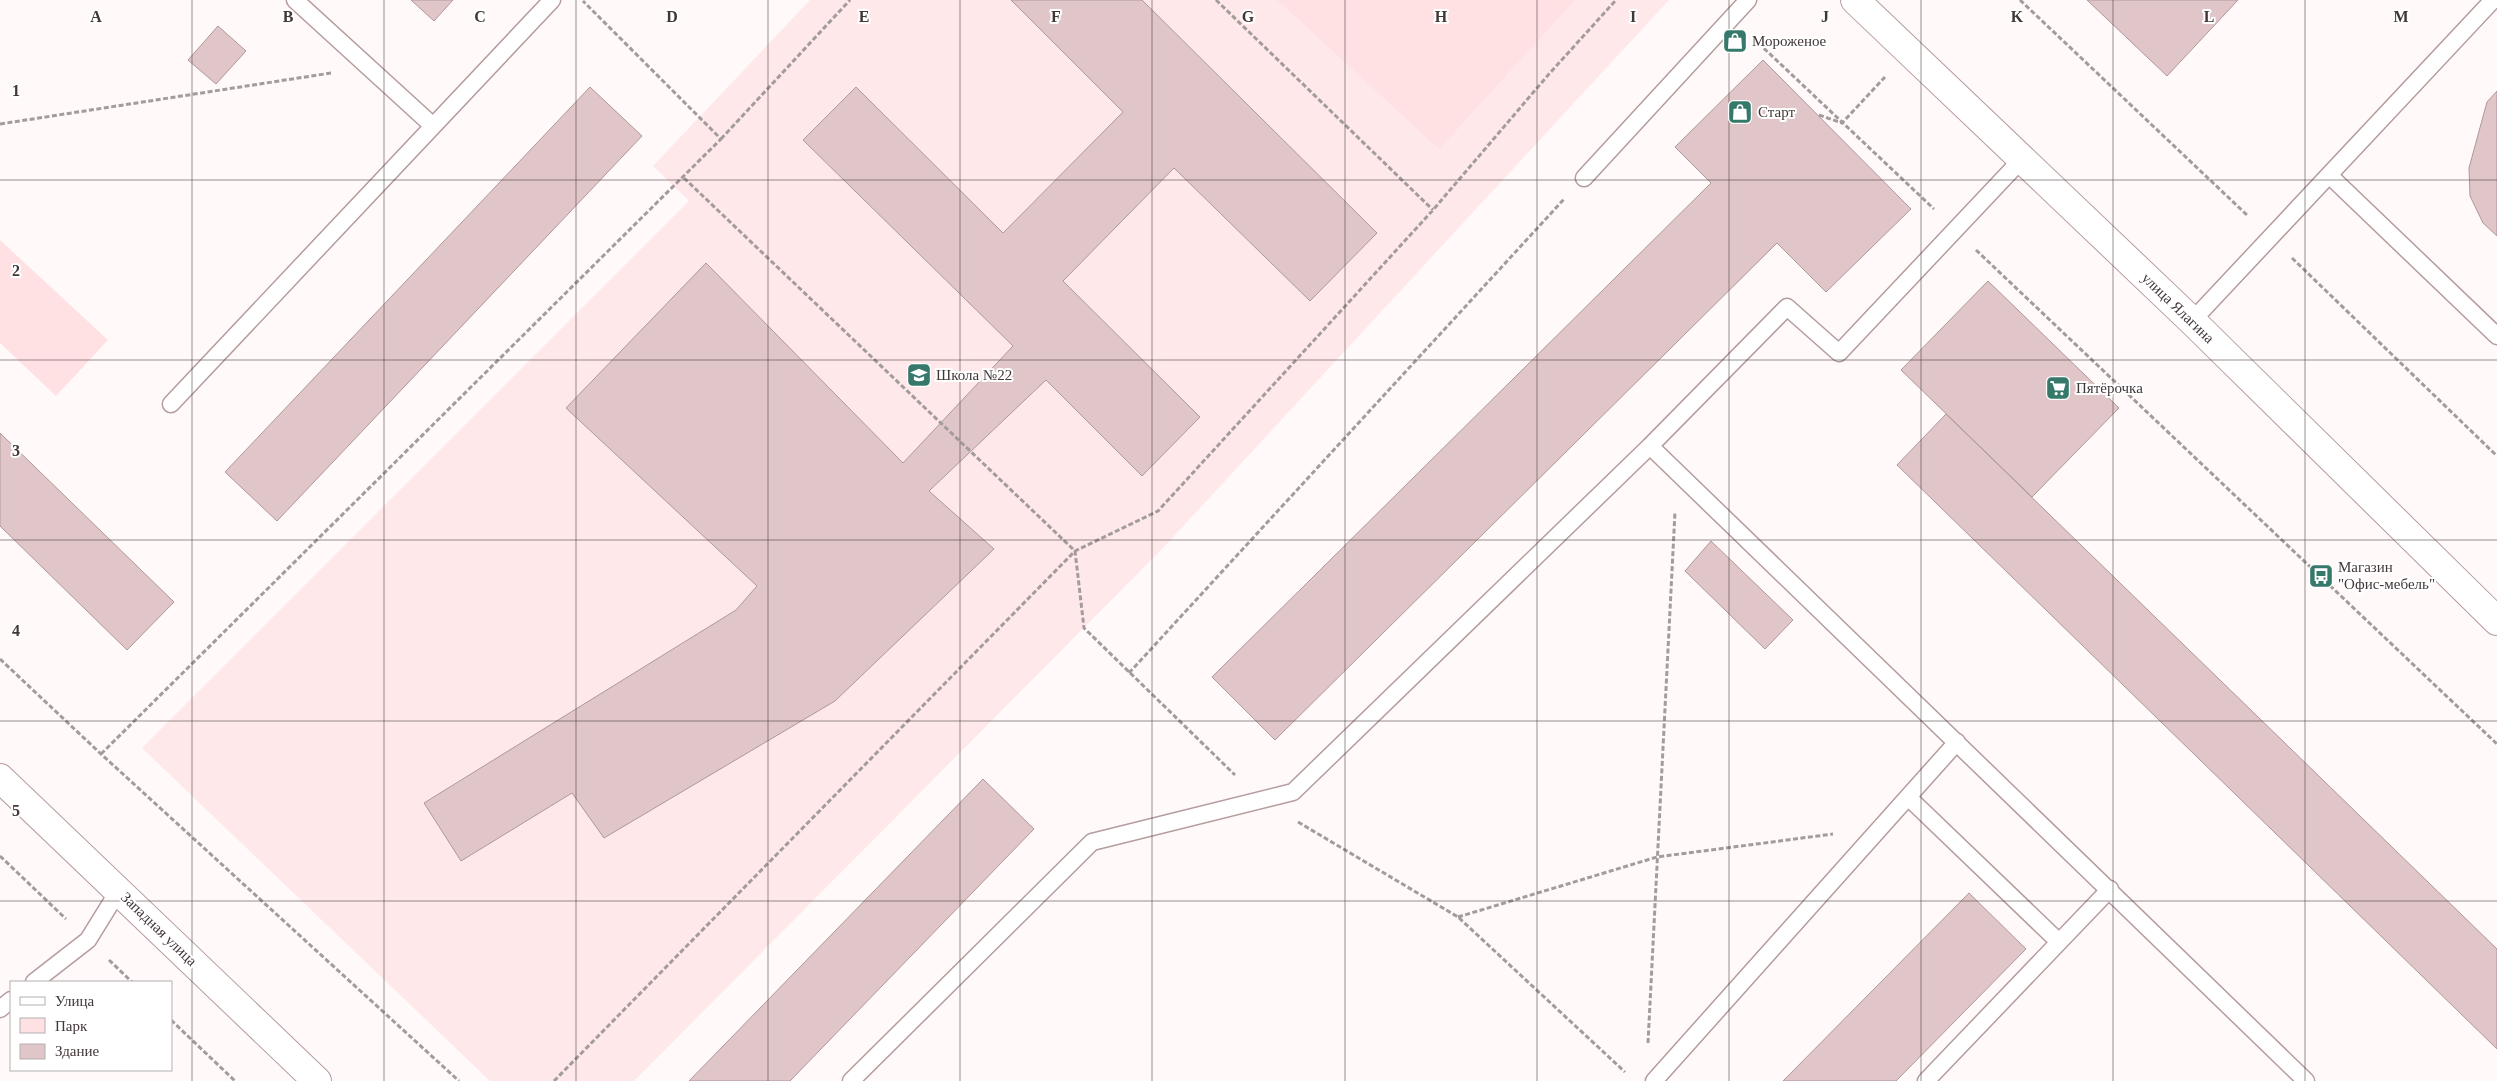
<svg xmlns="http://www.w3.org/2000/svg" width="2497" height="1081" font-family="Georgia,serif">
	<rect width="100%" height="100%" fill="#fff9fa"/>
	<!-- built -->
	<path fill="#fee8e9" d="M810,0H1669L1162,549L634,1081H490L142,748L689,201L653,166Z"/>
	<!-- green -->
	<path fill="#ffe1e4" d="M1277,0H1575L1439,149Z
		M0,240L108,340L56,396L0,343Z"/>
	<!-- building -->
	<path fill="#e0c6c8" stroke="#b09799" d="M411,0H453L434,21Z
		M1011,0H1142L1377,233L1310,301L1174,168L1063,281L1200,417L1142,476L1046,380L929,491L994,549L835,701L604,838L572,793L461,861L424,803L736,610L757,586L566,408L706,263L903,463L1013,346L803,140L856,87L1003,233L1123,112Z
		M2087,0H2238L2167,76Z
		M218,26L246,51L216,84L188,60Z
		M1763,60L1911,209L1826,292L1777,243L1275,740L1212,677L1711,183L1675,147Z
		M590,87L642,136L277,521L225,472Z
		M2497,91V236L2483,223L2470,196L2469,168L2487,102Z
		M1988,281L2119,408L2032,497L1901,370Z
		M1946,414L2497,949V1049L1897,465Z
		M0,433L174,602L127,650L0,526Z
		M1711,541L1793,620L1765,649L1685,571Z
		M983,779L1034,829L790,1081H689Z
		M1969,893L2026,949L1896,1081H1783Z"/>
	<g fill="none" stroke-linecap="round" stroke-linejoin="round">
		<defs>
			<path id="service" d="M295,0L432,125
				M2329,175L2497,336
				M1584,178L1748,0
				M2192,321L2493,0
				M171,404L552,0
				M1650,446L1787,307L1839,353L2022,159
				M1908,797L2059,942
				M34,982L88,940L119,890
				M0,1009L11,1000
				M851,1081L1092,842L1293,792L1650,446L2306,1081
				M1654,1081L1957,742
				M1926,1081L2110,889"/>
			<path id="minor" d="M0,778L317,1081"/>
			<path id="tertiary" d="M1855,0L2192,321L2497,621"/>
		</defs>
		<!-- service casing -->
		<use href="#service" stroke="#b59c9e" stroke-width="19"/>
		<!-- minor casing -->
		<use href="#minor" stroke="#b59c9e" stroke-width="30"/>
		<!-- tertiary casing -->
		<use href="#tertiary" stroke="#b59c9e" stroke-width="30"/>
		<!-- path -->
		<path stroke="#a49b9c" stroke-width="3" stroke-dasharray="5 2.5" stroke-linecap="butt" d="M1216,0L1433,210
			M2020,0L2248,216
			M1753,38L1934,209
			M1819,115L1842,123L1885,77
			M0,124L331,73
			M721,139L850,0
			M684,178L1075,551L1084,628L1235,775
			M1976,250L2497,744
			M2292,258L2497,456
			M0,659L101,754L459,1081
			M1129,673L1565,198
			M101,754L721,139L583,1
			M1298,822L1458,917L1625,1072
			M0,856L66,919
			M1458,917L1657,857L1833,834
			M109,960L132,982
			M171,1020L235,1081
			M1648,1043L1675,512
			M554,1081L1075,551L1158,511L1433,210L1549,74L1616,0"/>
		<!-- service -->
		<use href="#service" stroke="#fff" stroke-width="16"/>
		<!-- minor -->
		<use href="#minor" stroke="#fff" stroke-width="28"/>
		<!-- tertiary -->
		<use href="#tertiary" stroke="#fff" stroke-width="28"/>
	</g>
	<!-- grid -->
	<path fill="none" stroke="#423738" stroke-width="1" stroke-opacity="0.55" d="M192,0V1081M384,0V1081M576,0V1081M768,0V1081M960,0V1081M1152,0V1081M1345,0V1081M1537,0V1081M1729,0V1081M1921,0V1081M2113,0V1081M2305,0V1081M0,180H2497M0,360H2497M0,540H2497M0,721H2497M0,901H2497"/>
	<!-- icons -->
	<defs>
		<symbol id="shop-square" viewBox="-11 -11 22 22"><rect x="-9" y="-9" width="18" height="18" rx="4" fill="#36796b" stroke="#fff"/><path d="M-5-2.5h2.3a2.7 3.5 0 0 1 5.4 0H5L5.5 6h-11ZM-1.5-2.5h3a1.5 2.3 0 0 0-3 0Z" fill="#fff"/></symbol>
		<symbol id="school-square" viewBox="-11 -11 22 22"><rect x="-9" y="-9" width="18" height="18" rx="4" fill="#36796b" stroke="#fff"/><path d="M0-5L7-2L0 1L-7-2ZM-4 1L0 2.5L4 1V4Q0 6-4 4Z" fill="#fff"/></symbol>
		<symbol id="supermarket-square" viewBox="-11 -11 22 22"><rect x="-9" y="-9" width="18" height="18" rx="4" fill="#36796b" stroke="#fff"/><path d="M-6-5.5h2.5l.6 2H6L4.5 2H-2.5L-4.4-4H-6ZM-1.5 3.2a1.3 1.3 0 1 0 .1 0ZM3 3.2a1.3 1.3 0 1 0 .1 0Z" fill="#fff"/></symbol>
		<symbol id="bus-square" viewBox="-11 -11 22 22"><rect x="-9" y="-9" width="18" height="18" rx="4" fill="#36796b" stroke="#fff"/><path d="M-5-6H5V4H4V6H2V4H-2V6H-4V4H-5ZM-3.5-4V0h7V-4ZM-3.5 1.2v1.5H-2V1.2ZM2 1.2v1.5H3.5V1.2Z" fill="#fff"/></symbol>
	</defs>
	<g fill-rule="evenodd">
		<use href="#shop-square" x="1721" y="27" width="28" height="28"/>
		<use href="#shop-square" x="1726" y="98" width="28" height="28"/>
		<use href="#school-square" x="905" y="361" width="28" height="28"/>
		<use href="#supermarket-square" x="2044" y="374" width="28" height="28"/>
		<use href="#bus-square" x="2307" y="562" width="28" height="28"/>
	</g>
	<g text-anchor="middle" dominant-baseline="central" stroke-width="4" stroke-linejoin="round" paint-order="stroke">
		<!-- poi labels -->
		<g font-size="15" fill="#423738" stroke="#fff" text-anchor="start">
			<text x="1752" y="41">Мороженое</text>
			<text x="1758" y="112">Старт</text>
			<text x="936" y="375">Школа №22</text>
			<text x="2076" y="388">Пятёрочка</text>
			<text x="2338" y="567">Магазин<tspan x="2338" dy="17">"Офис-мебель"</tspan></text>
		</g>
		<!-- street labels -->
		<g font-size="15" fill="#423738" stroke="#fff">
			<text transform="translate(2178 308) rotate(44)">улица Ялагина</text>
			<text transform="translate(159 929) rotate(44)">Западная улица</text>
		</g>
	</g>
	<g font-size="16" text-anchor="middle" font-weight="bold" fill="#423738" stroke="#fff" stroke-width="4" stroke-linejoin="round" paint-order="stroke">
		<text x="96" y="22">A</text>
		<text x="288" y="22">B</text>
		<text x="480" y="22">C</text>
		<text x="672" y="22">D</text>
		<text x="864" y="22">E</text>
		<text x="1056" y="22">F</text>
		<text x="1248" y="22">G</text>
		<text x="1441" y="22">H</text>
		<text x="1633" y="22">I</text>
		<text x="1825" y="22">J</text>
		<text x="2017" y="22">K</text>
		<text x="2209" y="22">L</text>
		<text x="2401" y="22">M</text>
		<text x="16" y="96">1</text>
		<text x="16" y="276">2</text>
		<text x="16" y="456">3</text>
		<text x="16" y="636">4</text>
		<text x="16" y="816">5</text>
	</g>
	<!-- legend -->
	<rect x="10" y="981" width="162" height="90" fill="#ffffff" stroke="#b3afaf"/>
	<rect x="20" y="997" width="25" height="8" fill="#ffffff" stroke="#b3afaf"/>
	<text x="55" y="1006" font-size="15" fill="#423738">Улица</text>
	<rect x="20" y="1018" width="25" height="15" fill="#ffe1e4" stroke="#b3afaf"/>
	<text x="55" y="1031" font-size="15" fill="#423738">Парк</text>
	<rect x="20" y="1044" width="25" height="15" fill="#e0c6c8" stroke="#b3afaf"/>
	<text x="55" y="1056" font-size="15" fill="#423738">Здание</text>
</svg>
